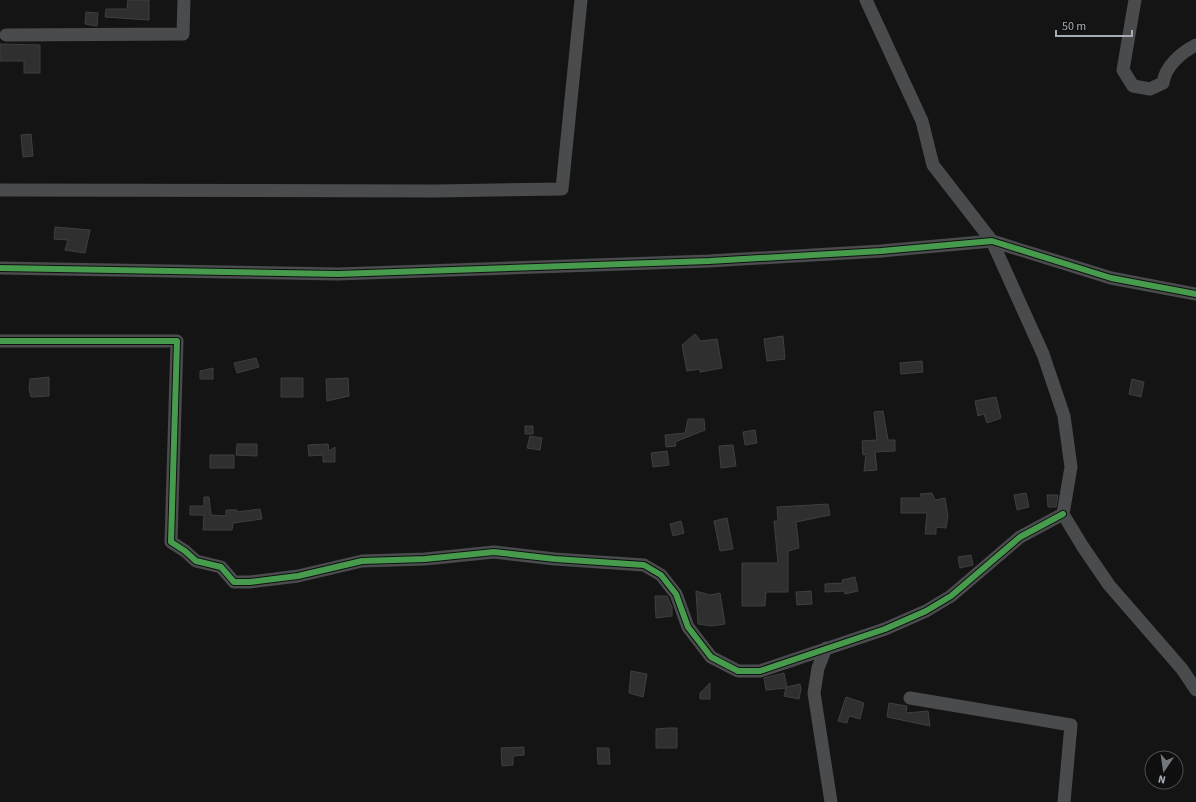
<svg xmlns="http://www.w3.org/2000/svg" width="1196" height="802" font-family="'Source Sans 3',sans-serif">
	<rect width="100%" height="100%" fill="#141415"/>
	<!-- building -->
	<path fill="#2f2f30" stroke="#3d3f41" d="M128,0H149V20L105,17L106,9H127Z
		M86,12L98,13L97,26L85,24Z
		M0,44L40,45V73H24V61H0Z
		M31,134L33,156L23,157L21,135Z
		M55,227L90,230L85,253L65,250L68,240L54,239Z
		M695,334L701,341L717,339L722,368L700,372V369L687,371L682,345Z
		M783,336L785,359L767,361L764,339Z
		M256,358L259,367L237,373L234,363Z
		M922,361L923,372L901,374L900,363Z
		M213,368V379H200V371Z
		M49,377V396L31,397L29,389L30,379Z
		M281,378H303V397H281Z
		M348,378L349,396L327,401L326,379Z
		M1132,379L1144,382L1141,397L1129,394Z
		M996,397L1001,418L987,423L984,414L978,416L975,401Z
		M883,411L888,440H895V451L875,452L877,470L864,471L866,454L863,455L862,441L877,440L874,412Z
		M688,419H704L705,430L675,442L676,446L666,447L665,435L685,433Z
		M525,426H533V434H525Z
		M755,430L757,443L745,445L743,432Z
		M530,436L542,438L540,450L527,448Z
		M237,444H257V456L236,455Z
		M328,444L329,451L335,447V462H323V455L309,456L308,445Z
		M733,445L736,466L721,468L719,446Z
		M667,451L669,465L653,467L651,453Z
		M210,455H234V468H210Z
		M932,493L935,500L945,498L948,516L946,528L936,527V534H925L927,513H901V498H922L920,494Z
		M1026,493L1029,507L1017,510L1014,495Z
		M1047,495H1058L1056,507H1048Z
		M204,497H209L211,515L226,516V510H237V512L260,509L262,519L233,523L232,530H203L204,515H190V506H204Z
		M828,504L830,515L796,522L799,548L788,551V592H766L765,606H742V563H778L774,521H778L777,507Z
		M727,518L733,549L720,551L714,521Z
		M681,521L684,533L673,536L670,524Z
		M971,555L973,565L960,568L958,557Z
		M855,577L858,591L845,594L844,591L825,592V584L843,583L842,580Z
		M696,591L710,595L720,593L725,624L712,626L698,624Z
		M811,591L812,604L797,605L796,592Z
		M655,596H667L672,607V616L656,618Z
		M631,671L647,674L643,697L629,693Z
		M784,673L787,687L800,684L801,689L799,699L784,696L786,688L766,690L764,678Z
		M710,683V699H700V693Z
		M846,697L864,703L860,719L849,716L847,723L838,721Z
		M889,703L907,706L906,713L928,711L930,726L887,717Z
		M668,728H677V748H656V729Z
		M524,747V755L513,756V765L502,766L501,748Z
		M597,748H609L610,764H598Z"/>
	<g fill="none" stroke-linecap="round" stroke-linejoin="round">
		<!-- minor -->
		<path stroke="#494b4d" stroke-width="13" d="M866,0L922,121L933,165L992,241L1043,354L1064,416L1071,467L1063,514L1083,547L1109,585L1182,669L1196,690
			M1135,0L1123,70L1133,86L1150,89L1163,83C1165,66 1182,52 1196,45
			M6,35L183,34L184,0
			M0,190L435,191L562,189L581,0
			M0,268L338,274L709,261L881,251L992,241L1111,278L1196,294
			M0,341H177L171,542L185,551L196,561L221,567L234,582H250L298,576L362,561L425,559L494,552L555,559L644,565L661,575L676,594L688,627L711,657L738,671H760L885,629L926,611L951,596L1020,537L1063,514
			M826,648L818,668L814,693L831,802
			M910,698L1071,725L1064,802"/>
		<defs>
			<path id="cycleway" d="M0,268L338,274L709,261L881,251L992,241L1111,278L1196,294
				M0,341H177L171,542L185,551L196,561L221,567L234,582H250L298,576L362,561L425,559L494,552L555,559L644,565L661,575L676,594L688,627L711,657L738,671H760L885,629L926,611L951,596L1020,537L1063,514"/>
		</defs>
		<!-- cycleway casing -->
		<use href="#cycleway" stroke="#0f0f10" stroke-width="8"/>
		<!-- cycleway -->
		<use href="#cycleway" stroke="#469c4c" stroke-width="6"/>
	</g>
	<!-- north arrow -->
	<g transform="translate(1164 770) rotate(193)"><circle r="19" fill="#0f0f10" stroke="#4b4e52"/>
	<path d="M0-3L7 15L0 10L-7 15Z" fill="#73777d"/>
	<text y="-6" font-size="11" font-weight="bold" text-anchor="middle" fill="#a6adb5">N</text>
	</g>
	<!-- scale -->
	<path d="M1056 30v6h76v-6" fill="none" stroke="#a6adb5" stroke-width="2"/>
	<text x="1062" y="30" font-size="12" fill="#a6adb5" stroke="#0f0f10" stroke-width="3" paint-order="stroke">50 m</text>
</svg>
